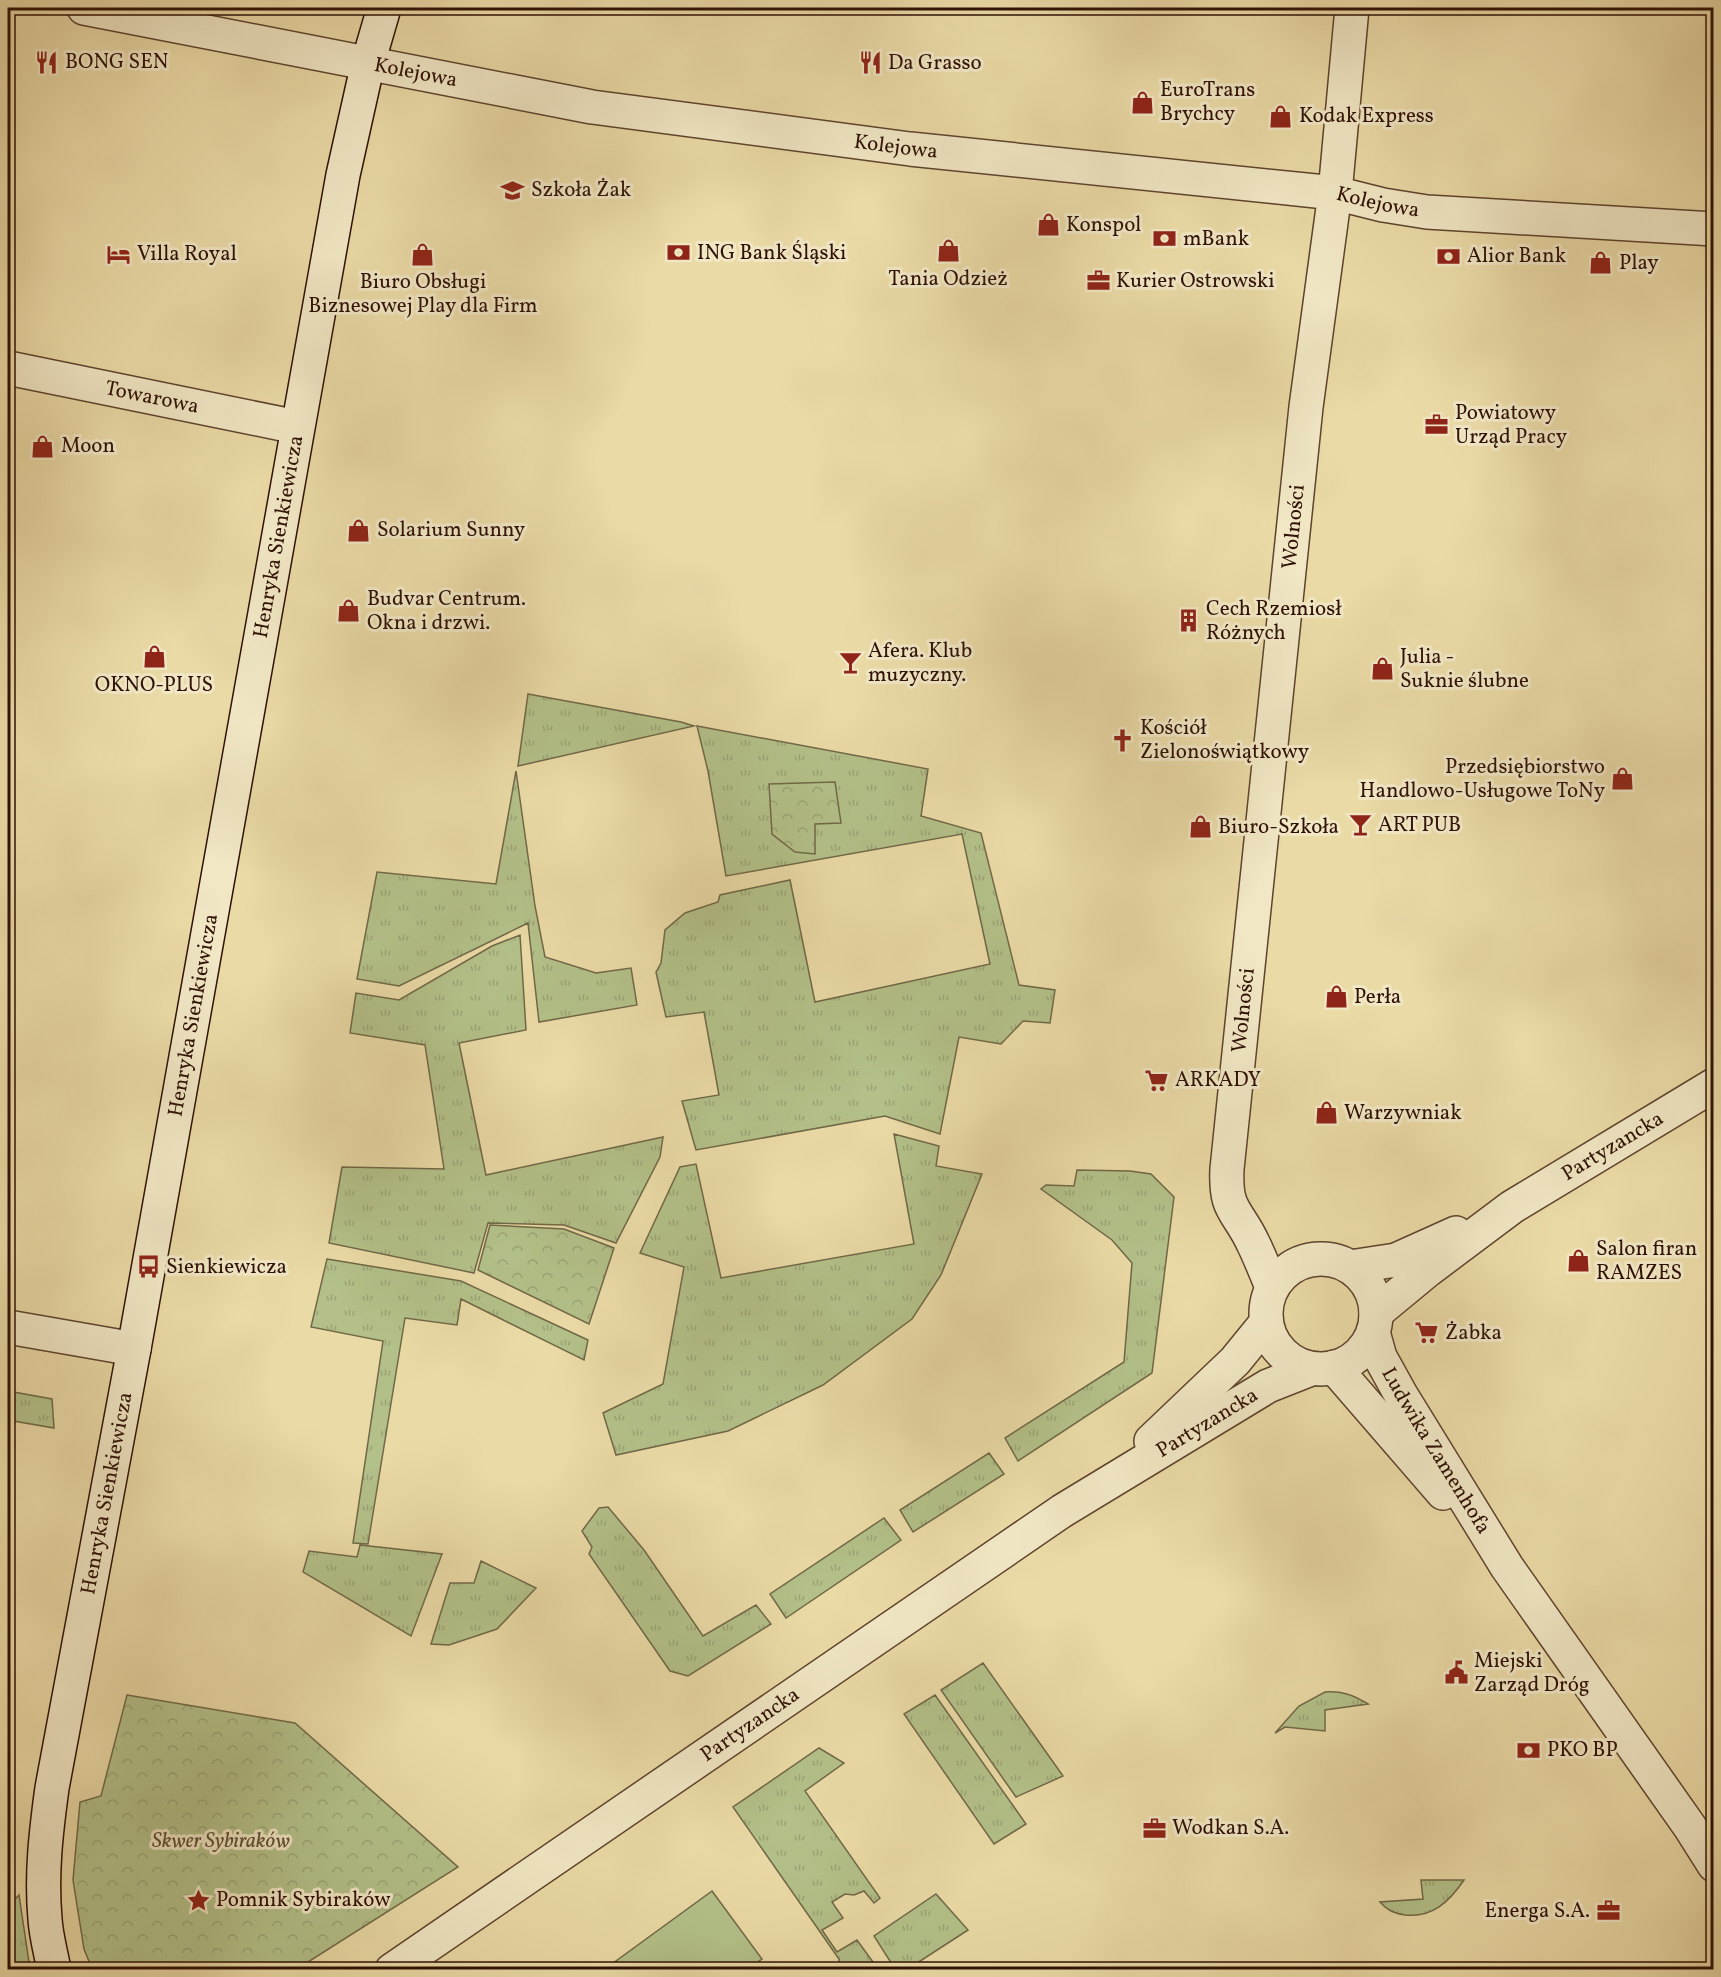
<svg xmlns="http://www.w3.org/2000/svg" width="1721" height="1977" font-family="Vollkorn,serif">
	<defs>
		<pattern id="grass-tufts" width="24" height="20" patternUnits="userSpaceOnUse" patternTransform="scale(1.5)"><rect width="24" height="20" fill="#b3c089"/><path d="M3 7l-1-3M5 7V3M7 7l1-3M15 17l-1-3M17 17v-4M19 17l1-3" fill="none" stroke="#9aa475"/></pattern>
		<pattern id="park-crowns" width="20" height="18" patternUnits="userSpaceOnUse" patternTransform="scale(1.5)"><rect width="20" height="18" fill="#b3c089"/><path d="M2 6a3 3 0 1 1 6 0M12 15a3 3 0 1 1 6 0" fill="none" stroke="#9aa475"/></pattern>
	</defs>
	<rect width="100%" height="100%" fill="#eadaa6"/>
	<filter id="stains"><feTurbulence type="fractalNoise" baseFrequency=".00333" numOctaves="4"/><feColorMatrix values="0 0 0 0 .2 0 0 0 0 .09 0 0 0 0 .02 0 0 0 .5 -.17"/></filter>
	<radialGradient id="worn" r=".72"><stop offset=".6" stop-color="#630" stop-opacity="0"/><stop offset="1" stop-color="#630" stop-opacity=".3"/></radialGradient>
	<!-- grass -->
	<path fill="url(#grass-tufts)" stroke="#716847" stroke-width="1.5" d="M528,694L681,722L694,726L518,766Z
		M697,726L928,769L921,816L981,833L1019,985L1055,990L1050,1023L1023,1021L1001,1044L959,1037L940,1134L885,1116L696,1150L682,1101L719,1095L704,1012L666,1017L656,972L661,963L665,930L685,913L718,902L720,895L790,880L815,1002L990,964L962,834L726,876L708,771Z
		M516,771L535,906L545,957L596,973L631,968L637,1005L539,1022L528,923L399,986L357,979L377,872L496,884Z
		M520,935L526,1030L459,1043L486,1175L663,1137L660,1157L616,1243L564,1225L488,1223L474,1273L329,1243L342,1167L444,1169L425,1045L350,1033L356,993L399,1000L492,946Z
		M894,1134L939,1146L936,1166L982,1174L941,1275L912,1319L823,1385L728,1431L616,1455L603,1413L663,1384L684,1267L640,1253L680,1167L696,1164L721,1278L914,1244Z
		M1077,1170L1130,1171L1151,1174L1174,1197L1152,1373L1018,1461L1005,1438L1124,1362L1132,1263L1112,1240L1041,1189L1046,1185L1074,1186Z
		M327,1259L461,1281L588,1340L584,1360L461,1299L457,1325L405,1318L368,1544L353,1543L383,1341L311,1327Z
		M8,1391L52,1399L54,1428L8,1420Z
		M989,1453L1004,1474L913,1532L900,1510Z
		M608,1507L644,1550L703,1636L756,1605L771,1624L688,1676L670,1671L589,1554L592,1547L582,1531L599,1508Z
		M884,1518L901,1540L786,1618L770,1594Z
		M360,1545L442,1554L411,1636L303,1572L309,1551L357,1557Z
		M481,1561L536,1588L497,1629L449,1645L431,1644L450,1583H474Z
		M983,1663L1063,1776L1016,1797L941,1690Z
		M1325,1692C1343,1691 1353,1695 1368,1704L1325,1710V1731L1285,1727L1275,1733L1299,1706Z
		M935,1695L1026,1824L994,1844L904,1714Z
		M819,1748L844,1763L805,1791L880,1898L874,1903L864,1891L854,1895L845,1894L832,1902L843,1918L822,1930L837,1952L857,1940L878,1969H839V1959L733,1807Z
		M1421,1880H1464C1449,1902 1432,1918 1405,1915C1393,1913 1387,1910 1380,1902L1423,1899Z
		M936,1894L968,1930L908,1969H895L874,1936Z
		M19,1895L30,1969H8V1907Z"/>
	<!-- park -->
	<path fill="url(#park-crowns)" stroke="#716847" stroke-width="1.5" d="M835,782L841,823L815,824V854L795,852L772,834L769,784Z
		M490,1225L564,1229L614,1248L589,1324L478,1270Z
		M127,1695L295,1723L458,1867L297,1969H92L84,1949L73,1880L80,1802L101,1796Z"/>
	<!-- garden -->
	<path fill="#b3c089" stroke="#716847" stroke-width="1.5" d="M712,1891L762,1959L747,1969H605Z"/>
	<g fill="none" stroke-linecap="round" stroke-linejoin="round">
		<defs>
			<g id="pedestrian">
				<path id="s1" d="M1335,193L1383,205L1427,212L1714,229"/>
			</g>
			<g id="minor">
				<path id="s2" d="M84,8L592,107L910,149L1335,193"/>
				<path id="s3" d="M8,368L297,427"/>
				<circle cx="1321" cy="1314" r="55"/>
				<path d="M1350,1267L1396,1260L1456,1233"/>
				<path id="s4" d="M1272,1287C1266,1273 1260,1257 1253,1243C1237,1209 1225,1212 1227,1169L1306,407L1335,193L1352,8"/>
				<path id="s5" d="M1376,1313L1428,1270L1512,1207L1714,1085"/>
				<path d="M8,1327L134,1349"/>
				<path id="s6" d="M1373,1332L1380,1357L1401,1395L1507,1567L1690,1827L1714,1865"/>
				<path d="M1334,1367L1443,1493"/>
				<path d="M1151,1441L1235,1361L1266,1323"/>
				<path id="s7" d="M392,1970L1062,1511L1268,1386L1311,1369"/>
			</g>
			<g id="secondary">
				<path id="s8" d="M54,1970C51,1953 46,1936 45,1919C41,1874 46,1832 52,1788L134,1349L343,175L368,63L384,8"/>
			</g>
		</defs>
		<!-- pedestrian casing -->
		<use href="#pedestrian" stroke="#5e432d" stroke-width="36"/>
		<!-- minor casing -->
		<use href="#minor" stroke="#5e432d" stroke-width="36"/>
		<!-- secondary casing -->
		<use href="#secondary" stroke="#2f1105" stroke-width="36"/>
		<!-- pedestrian -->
		<use href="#pedestrian" stroke="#f1e7c5" stroke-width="33"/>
		<!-- minor -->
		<use href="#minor" stroke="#f1e7c5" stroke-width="33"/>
		<!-- secondary -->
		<use href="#secondary" stroke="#f1e7c5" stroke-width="33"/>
	</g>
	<!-- icons -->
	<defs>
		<symbol id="restaurant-bare" viewBox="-9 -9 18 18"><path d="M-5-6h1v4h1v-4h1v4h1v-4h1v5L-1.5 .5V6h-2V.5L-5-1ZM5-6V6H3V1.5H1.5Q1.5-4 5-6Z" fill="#8f2418" stroke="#f1e7c5" stroke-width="2.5" paint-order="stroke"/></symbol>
		<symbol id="shop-bare" viewBox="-9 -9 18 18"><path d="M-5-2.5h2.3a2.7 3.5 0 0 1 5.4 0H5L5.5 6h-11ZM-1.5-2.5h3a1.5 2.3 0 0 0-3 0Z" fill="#8f2418" stroke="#f1e7c5" stroke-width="2.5" paint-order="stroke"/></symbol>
		<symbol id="school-bare" viewBox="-9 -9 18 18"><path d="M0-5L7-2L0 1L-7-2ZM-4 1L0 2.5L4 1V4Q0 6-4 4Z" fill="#8f2418" stroke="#f1e7c5" stroke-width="2.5" paint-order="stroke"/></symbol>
		<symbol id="bank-bare" viewBox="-9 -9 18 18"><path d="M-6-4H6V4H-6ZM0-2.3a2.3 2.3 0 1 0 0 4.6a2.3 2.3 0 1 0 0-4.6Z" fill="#8f2418" stroke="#f1e7c5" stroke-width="2.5" paint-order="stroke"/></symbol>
		<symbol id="hotel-bare" viewBox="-9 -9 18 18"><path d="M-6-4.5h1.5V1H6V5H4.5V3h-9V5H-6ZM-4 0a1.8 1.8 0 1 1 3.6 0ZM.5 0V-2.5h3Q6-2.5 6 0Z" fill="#8f2418" stroke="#f1e7c5" stroke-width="2.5" paint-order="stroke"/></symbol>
		<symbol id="office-bare" viewBox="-9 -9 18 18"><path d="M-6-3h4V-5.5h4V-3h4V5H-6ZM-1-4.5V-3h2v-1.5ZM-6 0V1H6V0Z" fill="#8f2418" stroke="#f1e7c5" stroke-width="2.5" paint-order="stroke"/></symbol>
		<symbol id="building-bare" viewBox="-9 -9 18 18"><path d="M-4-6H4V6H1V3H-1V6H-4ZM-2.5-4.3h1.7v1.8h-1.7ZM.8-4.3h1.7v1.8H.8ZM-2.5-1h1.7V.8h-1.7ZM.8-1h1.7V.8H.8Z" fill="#8f2418" stroke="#f1e7c5" stroke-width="2.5" paint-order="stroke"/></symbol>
		<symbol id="bar-bare" viewBox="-9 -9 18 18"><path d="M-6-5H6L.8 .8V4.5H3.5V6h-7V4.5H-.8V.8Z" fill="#8f2418" stroke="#f1e7c5" stroke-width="2.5" paint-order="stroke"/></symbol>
		<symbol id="church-bare" viewBox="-9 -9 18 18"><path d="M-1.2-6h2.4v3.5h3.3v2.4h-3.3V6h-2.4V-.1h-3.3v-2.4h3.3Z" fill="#8f2418" stroke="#f1e7c5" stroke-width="2.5" paint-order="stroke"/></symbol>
		<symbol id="supermarket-bare" viewBox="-9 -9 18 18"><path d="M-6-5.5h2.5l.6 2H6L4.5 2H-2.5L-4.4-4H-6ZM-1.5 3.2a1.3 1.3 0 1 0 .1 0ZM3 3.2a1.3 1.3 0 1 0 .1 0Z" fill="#8f2418" stroke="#f1e7c5" stroke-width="2.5" paint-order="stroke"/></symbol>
		<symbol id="bus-bare" viewBox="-9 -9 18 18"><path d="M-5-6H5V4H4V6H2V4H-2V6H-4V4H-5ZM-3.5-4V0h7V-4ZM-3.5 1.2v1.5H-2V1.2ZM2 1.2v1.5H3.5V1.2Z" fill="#8f2418" stroke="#f1e7c5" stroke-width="2.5" paint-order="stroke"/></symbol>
		<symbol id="civic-bare" viewBox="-9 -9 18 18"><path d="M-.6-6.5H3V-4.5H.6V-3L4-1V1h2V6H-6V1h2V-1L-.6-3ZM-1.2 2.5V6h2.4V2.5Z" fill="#8f2418" stroke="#f1e7c5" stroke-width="2.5" paint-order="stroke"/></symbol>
		<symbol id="sight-bare" viewBox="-9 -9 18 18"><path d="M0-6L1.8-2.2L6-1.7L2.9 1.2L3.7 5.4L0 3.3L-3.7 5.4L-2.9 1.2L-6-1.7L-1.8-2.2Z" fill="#8f2418" stroke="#f1e7c5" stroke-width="2.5" paint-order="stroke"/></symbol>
	</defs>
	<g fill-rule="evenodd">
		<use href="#restaurant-bare" x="30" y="46" width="33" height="33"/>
		<use href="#restaurant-bare" x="854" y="46" width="33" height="33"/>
		<use href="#shop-bare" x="1126" y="86" width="33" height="33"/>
		<use href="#shop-bare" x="1264" y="100" width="33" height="33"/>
		<use href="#school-bare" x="496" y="174" width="33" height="33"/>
		<use href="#shop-bare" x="1032" y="208" width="33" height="33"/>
		<use href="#bank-bare" x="1148" y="222" width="33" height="33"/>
		<use href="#shop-bare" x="932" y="234" width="33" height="33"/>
		<use href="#bank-bare" x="662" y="236" width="33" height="33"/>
		<use href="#hotel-bare" x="102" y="238" width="33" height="33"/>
		<use href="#shop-bare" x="406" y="238" width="33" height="33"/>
		<use href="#bank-bare" x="1432" y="240" width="33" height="33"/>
		<use href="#shop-bare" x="1584" y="246" width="33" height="33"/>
		<use href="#office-bare" x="1082" y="264" width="33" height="33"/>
		<use href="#office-bare" x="1420" y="408" width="33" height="33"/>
		<use href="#shop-bare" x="26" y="430" width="33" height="33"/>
		<use href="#shop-bare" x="342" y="514" width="33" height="33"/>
		<use href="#shop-bare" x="332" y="594" width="33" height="33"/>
		<use href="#building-bare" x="1172" y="604" width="33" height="33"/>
		<use href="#shop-bare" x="138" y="640" width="33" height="33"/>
		<use href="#bar-bare" x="834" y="646" width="33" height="33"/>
		<use href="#shop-bare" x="1366" y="652" width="33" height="33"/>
		<use href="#church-bare" x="1106" y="724" width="33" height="33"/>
		<use href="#shop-bare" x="1606" y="762" width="33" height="33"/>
		<use href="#bar-bare" x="1344" y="808" width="33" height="33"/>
		<use href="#shop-bare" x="1184" y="810" width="33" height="33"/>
		<use href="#shop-bare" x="1320" y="980" width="33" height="33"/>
		<use href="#supermarket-bare" x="1140" y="1064" width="33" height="33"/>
		<use href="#shop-bare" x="1310" y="1096" width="33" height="33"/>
		<use href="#shop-bare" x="1562" y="1244" width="33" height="33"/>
		<use href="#bus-bare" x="132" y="1250" width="33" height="33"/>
		<use href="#supermarket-bare" x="1410" y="1316" width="33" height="33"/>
		<use href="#civic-bare" x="1440" y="1656" width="33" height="33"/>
		<use href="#bank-bare" x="1512" y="1734" width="33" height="33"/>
		<use href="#office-bare" x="1138" y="1812" width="33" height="33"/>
		<use href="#sight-bare" x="182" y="1884" width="33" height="33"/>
		<use href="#office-bare" x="1592" y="1894" width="33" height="33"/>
	</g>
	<g text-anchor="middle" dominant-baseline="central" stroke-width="6" stroke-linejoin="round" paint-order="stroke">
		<!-- poi labels -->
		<g font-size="21" fill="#2f1105" stroke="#f1e7c5" text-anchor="start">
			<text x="65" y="62">BONG SEN</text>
			<text x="888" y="63">Da Grasso</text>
			<text x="1160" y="90">EuroTrans<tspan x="1160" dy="24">Brychcy</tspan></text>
			<text x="1299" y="116">Kodak Express</text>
			<text x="531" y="190">Szkoła Żak</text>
			<text x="1066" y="225">Konspol</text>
			<text x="1183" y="239">mBank</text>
			<text x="697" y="253">ING Bank Śląski</text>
			<text x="137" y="254">Villa Royal</text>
			<text x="1467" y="256">Alior Bank</text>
			<text x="1619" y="263">Play</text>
			<text x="948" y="279" text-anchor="middle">Tania Odzież</text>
			<text x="1116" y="281">Kurier Ostrowski</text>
			<text x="423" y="282" text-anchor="middle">Biuro Obsługi<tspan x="423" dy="24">Biznesowej Play dla Firm</tspan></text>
			<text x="1455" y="413">Powiatowy<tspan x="1455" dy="24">Urząd Pracy</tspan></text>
			<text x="61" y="446">Moon</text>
			<text x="377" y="530">Solarium Sunny</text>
			<text x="367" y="599">Budvar Centrum.<tspan x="367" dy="24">Okna i drzwi.</tspan></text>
			<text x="1206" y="609">Cech Rzemiosł<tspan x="1206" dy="24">Różnych</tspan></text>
			<text x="868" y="651">Afera. Klub<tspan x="868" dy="24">muzyczny.</tspan></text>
			<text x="1400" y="657">Julia -<tspan x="1400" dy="24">Suknie ślubne</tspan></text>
			<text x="154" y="685" text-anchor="middle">OKNO-PLUS</text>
			<text x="1140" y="728">Kościół<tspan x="1140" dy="24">Zielonoświątkowy</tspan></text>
			<text x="1605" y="767" text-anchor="end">Przedsiębiorstwo<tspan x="1605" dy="24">Handlowo-Usługowe ToNy</tspan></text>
			<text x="1378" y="825">ART PUB</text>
			<text x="1218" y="827">Biuro-Szkoła</text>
			<text x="1354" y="997">Perła</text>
			<text x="1175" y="1080">ARKADY</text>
			<text x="1344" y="1113">Warzywniak</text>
			<text x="1596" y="1249">Salon firan<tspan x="1596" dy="24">RAMZES</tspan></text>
			<text x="166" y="1267">Sienkiewicza</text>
			<text x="1445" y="1333">Żabka</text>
			<text x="1474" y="1661">Miejski<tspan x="1474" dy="24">Zarząd Dróg</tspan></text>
			<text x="1547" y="1750">PKO BP</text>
			<text x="1172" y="1828">Wodkan S.A.</text>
			<text x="216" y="1900">Pomnik Sybiraków</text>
			<text x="1590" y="1911" text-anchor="end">Energa S.A.</text>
		</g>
		<!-- street labels -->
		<g font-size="21" fill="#2f1105" stroke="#f1e7c5">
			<text stroke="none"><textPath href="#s2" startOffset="338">Kolejowa</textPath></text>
			<text stroke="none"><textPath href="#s2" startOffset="824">Kolejowa</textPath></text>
			<text stroke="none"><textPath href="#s1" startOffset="44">Kolejowa</textPath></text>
			<text stroke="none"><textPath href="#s3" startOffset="147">Towarowa</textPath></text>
			<text stroke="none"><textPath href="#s4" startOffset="774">Wolności</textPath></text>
			<text stroke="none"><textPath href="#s8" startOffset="1455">Henryka Sienkiewicza</textPath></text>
			<text stroke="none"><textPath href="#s4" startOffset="288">Wolności</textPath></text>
			<text stroke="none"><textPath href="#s8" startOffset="969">Henryka Sienkiewicza</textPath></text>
			<text stroke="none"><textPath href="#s5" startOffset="290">Partyzancka</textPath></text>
			<text stroke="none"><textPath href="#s7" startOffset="982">Partyzancka</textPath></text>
			<text stroke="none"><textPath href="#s6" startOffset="135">Ludwika Zamenhofa</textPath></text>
			<text stroke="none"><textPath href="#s8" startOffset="483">Henryka Sienkiewicza</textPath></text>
			<text stroke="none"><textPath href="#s7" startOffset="434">Partyzancka</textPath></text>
		</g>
		<!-- park labels -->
		<g font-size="21" font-style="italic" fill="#5d4e33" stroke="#f1e7c5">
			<text x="221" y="1841">Skwer Sybiraków</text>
		</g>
	</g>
	<!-- margin -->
	<rect width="1721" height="1977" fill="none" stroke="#eadaa6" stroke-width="30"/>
	<rect x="9" y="9" width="1703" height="1959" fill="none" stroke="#2f1105" stroke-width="3"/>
	<rect x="15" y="15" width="1691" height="1947" fill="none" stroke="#2f1105" stroke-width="1.5"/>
	<rect width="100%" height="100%" filter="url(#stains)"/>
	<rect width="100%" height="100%" fill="url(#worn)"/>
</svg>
